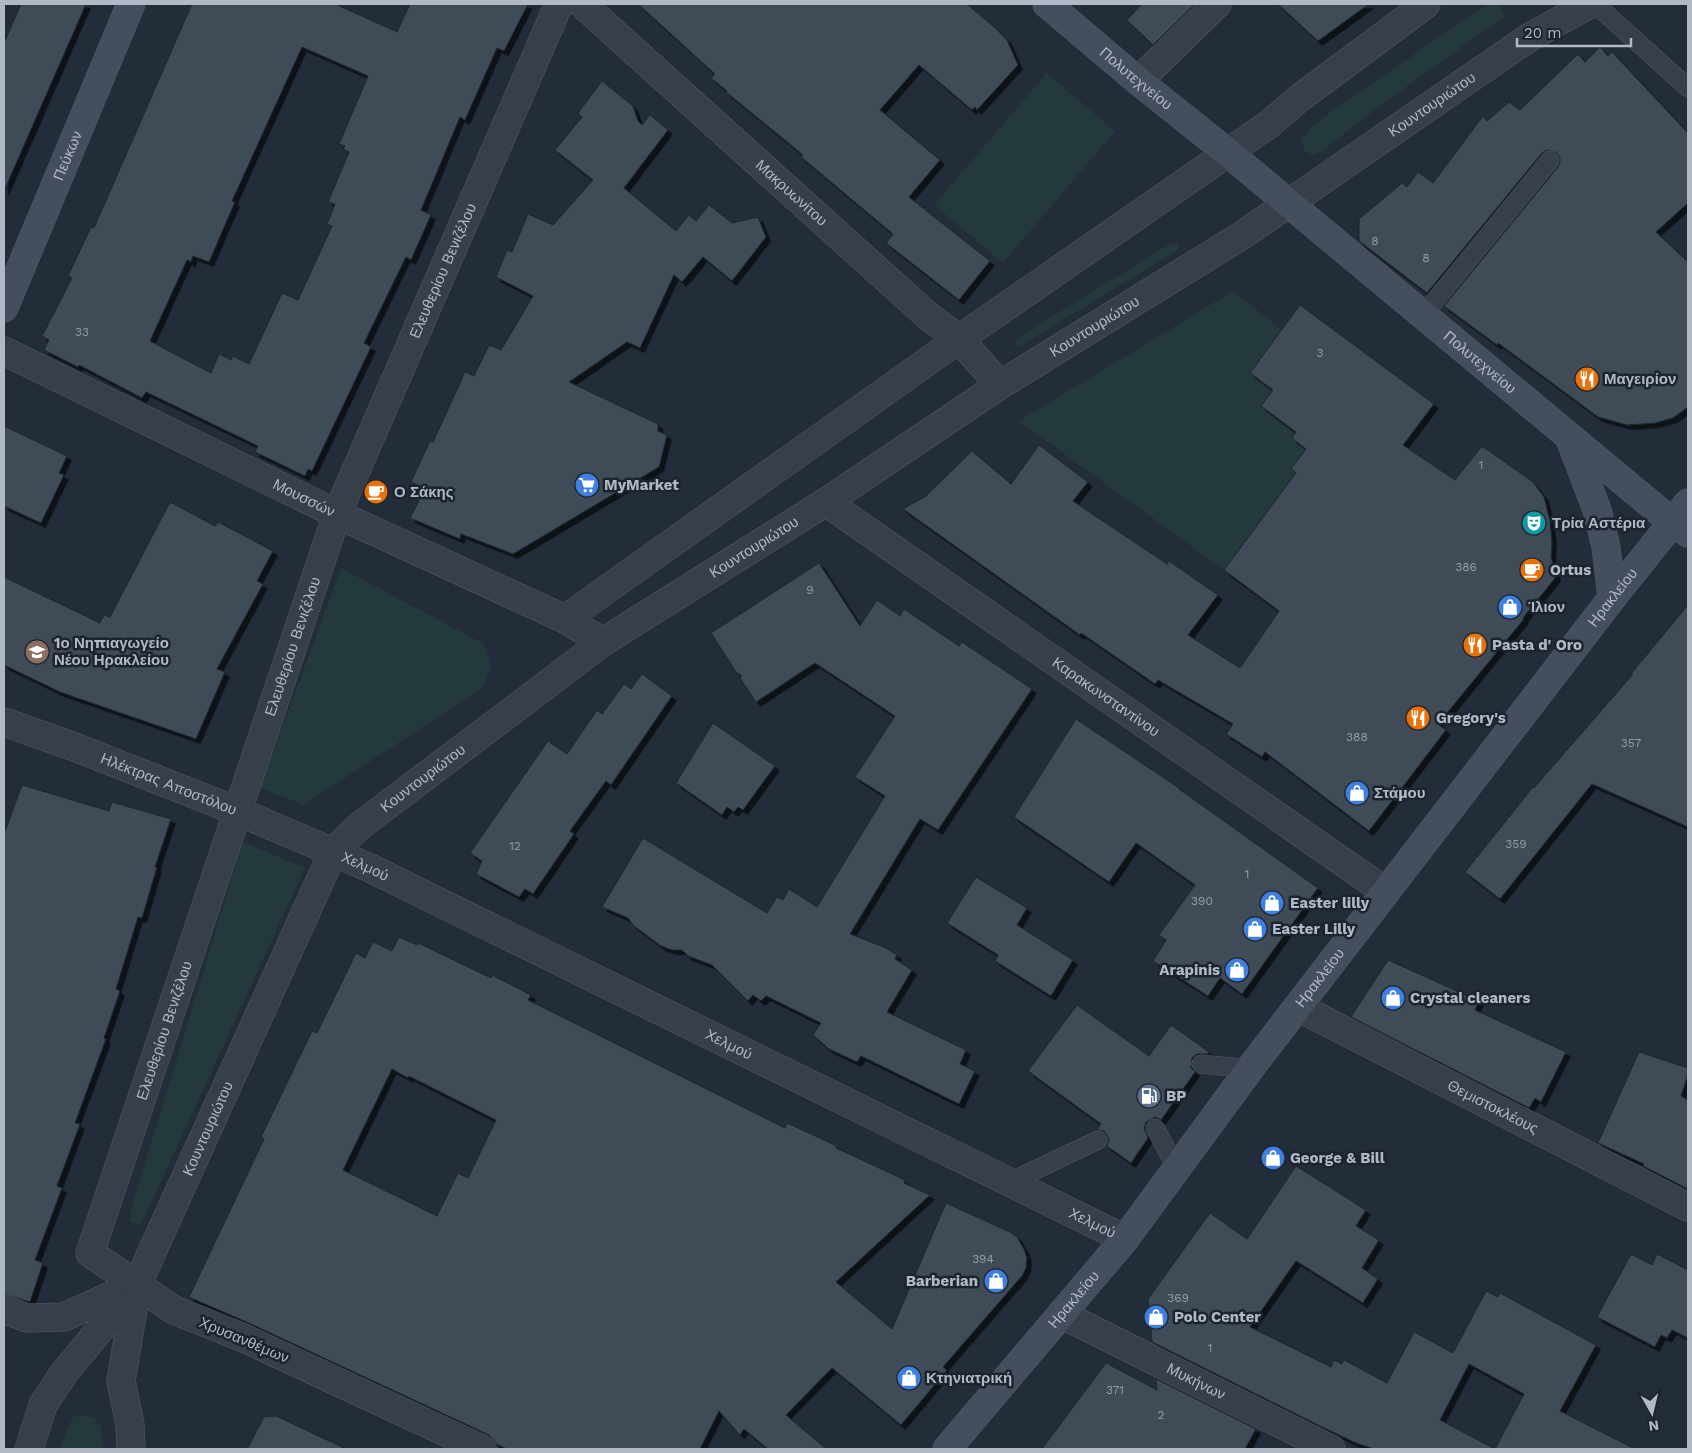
<svg xmlns="http://www.w3.org/2000/svg" width="1692" height="1453" font-family="'Work Sans',sans-serif">
	<defs>
		<filter id="shadow"><feDropShadow dx="4.5" dy="4.5" stdDeviation="0" flood-color="#0009"/></filter>
	</defs>
	<rect width="100%" height="100%" fill="#232d3a"/>
	<!-- green -->
	<path fill="#24393b" d="M1489,4H1498L1505,16L1381,105L1321,152L1313,155L1305,151L1301,141C1308,125 1344,103 1359,93C1402,62 1445,33 1489,4Z
		M1047,73L1115,131L1003,263L934,205Z
		M1173,242L1178,244V250L1022,345H1016L1015,341L1022,335Z
		M1233,291L1287,334L1267,349L1250,373L1273,390L1261,406L1296,432L1292,438L1306,449L1291,469L1296,473L1224,570L1019,421Z
		M341,568L484,644L491,667L483,687L304,805L260,788Z
		M243,842L305,868L141,1225L130,1222L131,1209Z
		M79,1415L94,1418L101,1427L103,1449H60L67,1430L73,1417Z"/>
	<!-- building -->
	<path fill="#3f4b59" stroke="#1d2631" fill-rule="evenodd" filter="url(#shadow)" d="M21,4H86L4,191V43Z
		M192,4H335L397,32L410,4H528L504,51L497,48L465,120L460,117L421,210L431,215L411,260L406,257L364,343L371,347L312,471L308,469L305,476L255,452L258,446L146,392L142,398L79,365L78,367L44,350L49,340L42,336L72,278L68,276L91,227L94,228ZM302,47L368,76L339,144L345,146L343,149L349,152L328,202L335,204L327,224L332,226L298,300L282,293L249,364L233,356L231,360L219,354L211,373L150,341L187,260L191,262L193,256L209,262L235,202L232,201Z
		M638,4H967L994,27L1007,40L1018,65L977,110L975,107L972,110L919,65L880,110L940,160L909,197L990,261L959,300L886,243L893,234L801,157L803,155L726,92L727,91L711,78L715,74Z
		M1142,4H1195L1153,45L1127,20Z
		M1278,4H1369L1318,41Z
		M1600,47L1608,56L1612,52L1688,133V203L1656,232L1688,262V407L1673,418L1655,423L1627,425L1598,417L1498,343L1497,345L1444,306L1558,167L1560,162V157L1556,152L1547,150L1542,153L1427,293L1359,241V219L1402,183L1407,187L1418,172L1433,183L1483,116L1487,121L1509,102L1520,110L1578,54L1585,62Z
		M602,81L633,106L638,121L642,125L650,115L668,130L624,188L676,231L689,215L696,221L709,205L732,223L758,217L766,237L732,281L703,257L682,282L674,275L640,348L627,342L569,382L658,424V431L667,435L659,467L513,554L461,534L460,539L410,518L425,489L411,482L430,441L433,442L465,372L474,376L489,345L501,350L533,296L496,277L507,250L512,252L528,214L553,225L593,180L555,150L582,117L578,113Z
		M1300,305L1434,404L1403,445L1455,480L1482,446L1533,482L1544,497L1550,521L1552,543L1551,557L1556,577L1523,618L1524,619L1438,724L1446,730L1369,831L1265,752L1262,757L1226,734L1233,724L1158,680L1155,684L1081,633L1080,635L903,509L926,496L972,451L1011,484L1039,445L1088,482L1073,501L1167,564L1169,561L1218,595L1188,635L1240,668L1279,611L1224,570L1296,473L1291,469L1306,449L1292,438L1296,432L1261,406L1273,390L1250,373Z
		M4,426L67,456L59,473L64,475L41,523L4,506Z
		M170,502L215,526L218,522L273,551L257,581L263,584L217,669L225,672L196,739L60,692L4,665V577L100,623L104,615L110,617Z
		M819,563L860,626L877,600L900,616L904,609L959,646L962,642L1032,689L938,830L920,819L850,934L884,947L897,955L895,959L912,970L887,1012L966,1050L960,1064L975,1071L959,1104L861,1056L857,1062L829,1049L813,1035L821,1023L766,996L761,1001L753,995L748,1001L712,965L688,956L682,950H672L661,946L634,926L628,918L602,907L643,838L767,913L777,897L783,900L789,889L817,907L885,796L855,777L895,716L815,663L756,702L740,678L742,676L736,672L711,633Z
		M1688,605V827L1592,784L1500,899L1465,872L1533,787L1534,788L1633,674H1631Z
		M642,674L672,696L611,785L606,781L570,831L574,834L533,894L525,889L519,897L476,874L482,861L470,853L548,741L567,754L597,710L602,714L624,684L631,689Z
		M1076,719L1179,788V789L1318,888L1242,994L1220,978L1208,996L1153,961L1166,940L1159,935L1195,885L1136,843L1109,882L1014,817Z
		M713,723L775,766L743,810L738,807L734,812L727,807L722,815L676,783Z
		M22,785L109,811L112,802L171,819L155,867H157L142,918L138,917L116,989L120,991L104,1038L106,1039L75,1123L80,1124L57,1186L62,1188L35,1260L43,1263L30,1302L4,1294V834Z
		M976,877L1027,908L1017,925L1073,960L1051,996L995,961L998,955L947,923Z
		M399,937L417,945L418,943L491,978L492,975L531,995L528,1000L785,1128L787,1123L837,1146L836,1148L905,1180L904,1183L930,1195L836,1282L892,1329L946,1203L1010,1232L1017,1237L1024,1249L1027,1258L1026,1268L1022,1276L943,1367L947,1370L901,1425L832,1368L786,1415L826,1449H768L744,1429L740,1435L719,1411L700,1449H507L496,1444L494,1440L489,1435L251,1324L189,1297L264,1139L261,1137L312,1031L317,1033L356,953L365,958L373,942L392,951ZM392,1069L408,1078L409,1076L496,1120L468,1178L458,1173L437,1216L343,1170Z
		M1388,960L1479,1001L1475,1010L1566,1052L1541,1102L1535,1098L1529,1108L1351,1017Z
		M1077,1005L1149,1056L1171,1025L1209,1052L1208,1054H1197L1192,1058L1191,1068L1195,1072L1161,1120L1155,1117L1146,1122L1144,1128L1148,1138L1131,1163L1107,1146L1109,1140L1107,1135L1104,1131L1097,1130L1101,1124L1028,1071Z
		M1639,1052L1688,1068V1074L1681,1096L1688,1100V1189L1643,1166L1644,1164L1598,1143Z
		M1296,1166L1366,1210L1356,1226L1379,1240L1362,1268L1378,1279L1363,1303L1296,1261L1250,1327L1331,1367L1334,1360L1342,1364L1344,1360L1387,1383L1414,1332L1453,1353L1486,1291L1498,1297L1500,1293L1596,1345L1560,1411L1635,1449H1374L1356,1443L1322,1427L1152,1342L1148,1299L1210,1213L1247,1239ZM1469,1364L1524,1394L1495,1449L1440,1420Z
		M1631,1254L1652,1265L1657,1254L1688,1270V1338L1672,1330L1667,1338L1661,1335L1655,1347L1597,1317Z
		M1106,1363L1157,1390L1156,1379L1256,1429L1245,1449H1042Z
		M276,1416L346,1449H247L264,1417Z"/>
	<g fill="none" stroke-linecap="round" stroke-linejoin="round">
		<defs>
			<path id="lane" d="M1595,4L1688,88
				M1423,315L1550,160
				M1201,1064L1250,1069
				M1155,1128L1177,1169
				M1010,1182L1098,1140"/>
			<g id="street">
				<path id="s1" d="M582,4L928,316L959,339L1000,385"/>
				<path d="M1138,81L1217,4"/>
				<path id="s2" d="M4,351L337,514L565,619L603,642"/>
				<path id="s3" d="M826,502L1386,892"/>
				<path d="M565,619L959,339L1268,125L1301,97L1426,4"/>
				<path id="s4" d="M4,722L72,746L237,811L370,868L1125,1239"/>
				<path id="s5" d="M1298,1007L1688,1207"/>
				<path d="M4,1309L27,1318L64,1317L131,1287"/>
				<path id="s6" d="M1061,1314L1331,1449"/>
				<path d="M29,1449L43,1405L64,1373L136,1286"/>
				<path id="s7" d="M131,1449L130,1425L121,1381L137,1285L333,852L357,828L603,642L826,502L1000,385L1244,234L1530,37L1590,4"/>
				<path id="s8" d="M482,1449L244,1338L174,1310L90,1253L337,514L559,4"/>
			</g>
			<g id="secondary">
				<path id="s9" d="M1047,4L1138,81L1227,152L1672,522L1688,533"/>
				<path id="s10" d="M4,308L131,4"/>
				<path d="M1570,439L1597,510L1606,547L1612,598"/>
				<path id="s11" d="M947,1449L1125,1239L1255,1062L1612,598L1688,503"/>
			</g>
		</defs>
		<!-- lane casing -->
		<use href="#lane" stroke="#545c68" stroke-width="19"/>
		<!-- street casing -->
		<use href="#street" stroke="#545c68" stroke-width="29"/>
		<!-- secondary casing -->
		<use href="#secondary" stroke="#545c68" stroke-width="29"/>
		<!-- lane -->
		<use href="#lane" stroke="#363f4a" stroke-width="18"/>
		<!-- street -->
		<use href="#street" stroke="#363f4a" stroke-width="28"/>
		<!-- secondary -->
		<use href="#secondary" stroke="#444e5d" stroke-width="28"/>
	</g>
	<!-- icons -->
	<defs>
		<symbol id="restaurant-disc" viewBox="-11 -11 22 22"><circle r="9.5" fill="#e8710a" stroke="#1b242f"/><path d="M-5-6h1v4h1v-4h1v4h1v-4h1v5L-1.5 .5V6h-2V.5L-5-1ZM5-6V6H3V1.5H1.5Q1.5-4 5-6Z" fill="#fff"/></symbol>
		<symbol id="supermarket-disc" viewBox="-11 -11 22 22"><circle r="9.5" fill="#3f7fe0" stroke="#1b242f"/><path d="M-6-5.5h2.5l.6 2H6L4.5 2H-2.5L-4.4-4H-6ZM-1.5 3.2a1.3 1.3 0 1 0 .1 0ZM3 3.2a1.3 1.3 0 1 0 .1 0Z" fill="#fff"/></symbol>
		<symbol id="cafe-disc" viewBox="-11 -11 22 22"><circle r="9.5" fill="#e8710a" stroke="#1b242f"/><path d="M-5.5-4.5H6V0H3Q3 3.5 0 3.5H-2.5Q-5.5 3.5-5.5 0ZM3-3.2v2h1.7v-2ZM-6 4.5H4V6H-6Z" fill="#fff"/></symbol>
		<symbol id="theatre-disc" viewBox="-11 -11 22 22"><circle r="9.5" fill="#0f9aa8" stroke="#1b242f"/><path d="M-5-5.5Q0-4 5-5.5V0Q5 5 0 6Q-5 5-5 0ZM-3.3-2.5H-1v1.5H-3.3ZM1-2.5H3.3v1.5H1ZM-2.8 1Q0 5.5 2.8 1Z" fill="#fff"/></symbol>
		<symbol id="shop-disc" viewBox="-11 -11 22 22"><circle r="9.5" fill="#3f7fe0" stroke="#1b242f"/><path d="M-5-2.5h2.3a2.7 3.5 0 0 1 5.4 0H5L5.5 6h-11ZM-1.5-2.5h3a1.5 2.3 0 0 0-3 0Z" fill="#fff"/></symbol>
		<symbol id="school-disc" viewBox="-11 -11 22 22"><circle r="9.5" fill="#8d6e63" stroke="#1b242f"/><path d="M0-5L7-2L0 1L-7-2ZM-4 1L0 2.5L4 1V4Q0 6-4 4Z" fill="#fff"/></symbol>
		<symbol id="fuel-disc" viewBox="-11 -11 22 22"><circle r="9.5" fill="#5c6f8a" stroke="#1b242f"/><path d="M-5.5-6h7V0h2V4h1.3V-2.5L3-4.5l.8-.8L6-3V5H2.5V1h-1V6h-7ZM-4.2-4.7v3.2H.2V-4.7Z" fill="#fff"/></symbol>
	</defs>
	<g fill-rule="evenodd">
		<use href="#restaurant-disc" x="1573" y="365" width="28" height="28"/>
		<use href="#supermarket-disc" x="573" y="471" width="28" height="28"/>
		<use href="#cafe-disc" x="362" y="478" width="28" height="28"/>
		<use href="#theatre-disc" x="1520" y="509" width="28" height="28"/>
		<use href="#cafe-disc" x="1518" y="556" width="28" height="28"/>
		<use href="#shop-disc" x="1496" y="593" width="28" height="28"/>
		<use href="#restaurant-disc" x="1461" y="631" width="28" height="28"/>
		<use href="#school-disc" x="23" y="638" width="28" height="28"/>
		<use href="#restaurant-disc" x="1404" y="704" width="28" height="28"/>
		<use href="#shop-disc" x="1343" y="779" width="28" height="28"/>
		<use href="#shop-disc" x="1258" y="889" width="28" height="28"/>
		<use href="#shop-disc" x="1241" y="915" width="28" height="28"/>
		<use href="#shop-disc" x="1223" y="956" width="28" height="28"/>
		<use href="#shop-disc" x="1379" y="984" width="28" height="28"/>
		<use href="#fuel-disc" x="1135" y="1082" width="28" height="28"/>
		<use href="#shop-disc" x="1259" y="1144" width="28" height="28"/>
		<use href="#shop-disc" x="982" y="1267" width="28" height="28"/>
		<use href="#shop-disc" x="1142" y="1303" width="28" height="28"/>
		<use href="#shop-disc" x="895" y="1364" width="28" height="28"/>
	</g>
	<g text-anchor="middle" dominant-baseline="central" stroke-width="5" stroke-linejoin="round" paint-order="stroke">
		<!-- number labels -->
		<g font-size="12" fill="#949eab">
			<text x="1375" y="241">8</text>
			<text x="1426" y="258">8</text>
			<text x="82" y="332">33</text>
			<text x="1320" y="353">3</text>
			<text x="1481" y="465">1</text>
			<text x="1466" y="567">386</text>
			<text x="810" y="590">9</text>
			<text x="1357" y="737">388</text>
			<text x="1631" y="743">357</text>
			<text x="1516" y="844">359</text>
			<text x="515" y="846">12</text>
			<text x="1247" y="874">1</text>
			<text x="1202" y="901">390</text>
			<text x="983" y="1259">394</text>
			<text x="1178" y="1298">369</text>
			<text x="1210" y="1348">1</text>
			<text x="1115" y="1390">371</text>
			<text x="1161" y="1415">2</text>
		</g>
		<!-- street labels -->
		<g font-size="15" fill="#b1b9c6" stroke="#1b242f">
			<text stroke="none"><textPath href="#s9" startOffset="116">Πολυτεχνείου</textPath></text>
			<text stroke="none"><textPath href="#s7" startOffset="1972">Κουντουριώτου</textPath></text>
			<text stroke="none"><textPath href="#s10" startOffset="165">Πεύκων</textPath></text>
			<text stroke="none"><textPath href="#s1" startOffset="282">Μακρυωνίτου</textPath></text>
			<text stroke="none"><textPath href="#s8" startOffset="1484">Ελευθερίου Βενιζέλου</textPath></text>
			<text stroke="none"><textPath href="#s7" startOffset="1568">Κουντουριώτου</textPath></text>
			<text stroke="none"><textPath href="#s9" startOffset="562">Πολυτεχνείου</textPath></text>
			<text stroke="none"><textPath href="#s2" startOffset="334">Μουσσών</textPath></text>
			<text stroke="none"><textPath href="#s7" startOffset="1162">Κουντουριώτου</textPath></text>
			<text stroke="none"><textPath href="#s11" startOffset="1081">Ηρακλείου</textPath></text>
			<text stroke="none"><textPath href="#s8" startOffset="1079">Ελευθερίου Βενιζέλου</textPath></text>
			<text stroke="none"><textPath href="#s3" startOffset="341">Καρακωνσταντίνου</textPath></text>
			<text stroke="none"><textPath href="#s7" startOffset="758">Κουντουριώτου</textPath></text>
			<text stroke="none"><textPath href="#s4" startOffset="176">Ηλέκτρας Αποστόλου</textPath></text>
			<text stroke="none"><textPath href="#s4" startOffset="389">Χελμού</textPath></text>
			<text stroke="none"><textPath href="#s11" startOffset="601">Ηρακλείου</textPath></text>
			<text stroke="none"><textPath href="#s8" startOffset="674">Ελευθερίου Βενιζέλου</textPath></text>
			<text stroke="none"><textPath href="#s4" startOffset="794">Χελμού</textPath></text>
			<text stroke="none"><textPath href="#s5" startOffset="219">Θεμιστοκλέους</textPath></text>
			<text stroke="none"><textPath href="#s7" startOffset="338">Κουντουριώτου</textPath></text>
			<text stroke="none"><textPath href="#s4" startOffset="1199">Χελμού</textPath></text>
			<text stroke="none"><textPath href="#s11" startOffset="196">Ηρακλείου</textPath></text>
			<text transform="translate(244 1340) rotate(23)">Χρυσανθέμων</text>
			<text stroke="none"><textPath href="#s6" startOffset="151">Μυκήνων</textPath></text>
		</g>
		<!-- poi labels -->
		<g font-size="15" font-weight="bold" fill="#b1b9c6" stroke="#1b242f" text-anchor="start">
			<text x="1604" y="379">Μαγειρίον</text>
			<text x="604" y="485">MyMarket</text>
			<text x="394" y="492">Ο Σάκης</text>
			<text x="1552" y="523">Τρία Αστέρια</text>
			<text x="1550" y="570">Ortus</text>
			<text x="1528" y="607">Ίλιον</text>
			<text x="54" y="643">1ο Νηπιαγωγείο<tspan x="54" dy="17">Νέου Ηρακλείου</tspan></text>
			<text x="1492" y="645">Pasta d' Oro</text>
			<text x="1436" y="718">Gregory's</text>
			<text x="1374" y="793">Στάμου</text>
			<text x="1290" y="903">Easter lilly</text>
			<text x="1272" y="929">Easter Lilly</text>
			<text x="1220" y="970" text-anchor="end">Arapinis</text>
			<text x="1410" y="998">Crystal cleaners</text>
			<text x="1166" y="1096">BP</text>
			<text x="1290" y="1158">George &amp; Bill</text>
			<text x="978" y="1281" text-anchor="end">Barberian</text>
			<text x="1174" y="1317">Polo Center</text>
			<text x="926" y="1378">Κτηνιατρική</text>
		</g>
	</g>
	<!-- border -->
	<rect width="1692" height="1453" fill="none" stroke="#b1b9c6" stroke-width="10"/>
	<!-- north arrow -->
	<g transform="translate(1652 1413) rotate(172)" stroke="#1b242f" stroke-width="4" paint-order="stroke">
	<path d="M0-4L9 19L0 12L-9 19Z" fill="#b1b9c6"/>
	<text y="-8" font-size="14" font-weight="bold" text-anchor="middle" fill="#b1b9c6">N</text>
	</g>
	<!-- scale -->
	<path d="M1517 38v8h114v-8" fill="none" stroke="#b1b9c6" stroke-width="2.5"/>
	<text x="1524" y="38" font-size="15" fill="#b1b9c6" stroke="#1b242f" stroke-width="4" paint-order="stroke">20 m</text>
</svg>
